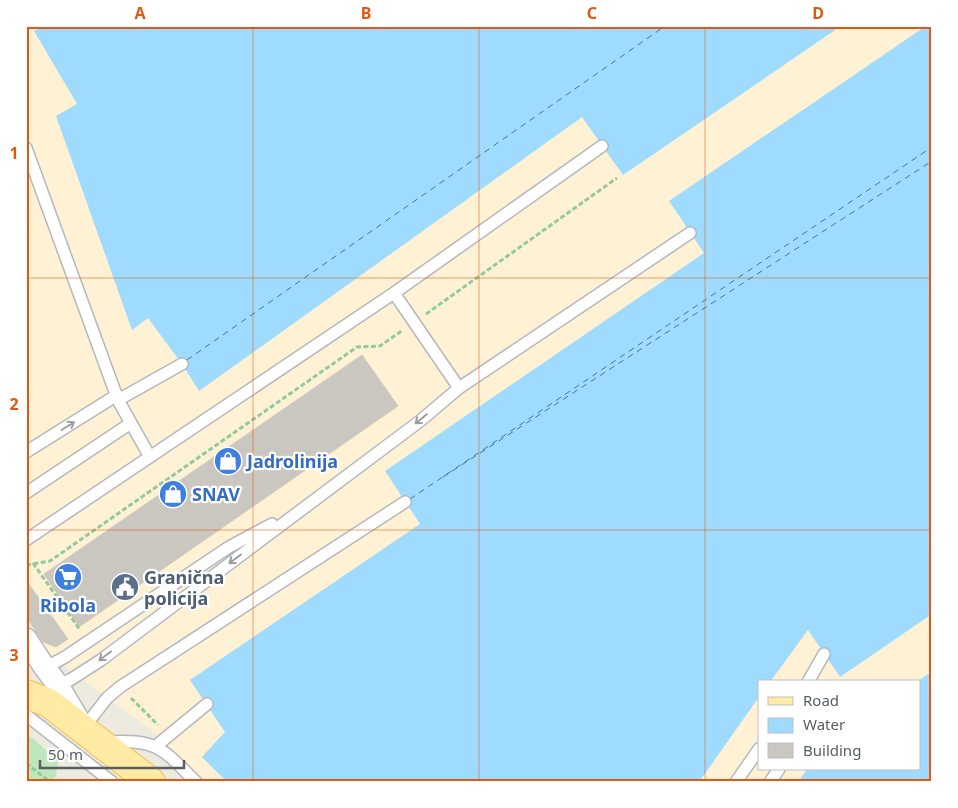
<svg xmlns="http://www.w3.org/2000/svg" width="958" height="808" font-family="'Noto Sans',sans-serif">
	<rect width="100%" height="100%" fill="#edeae0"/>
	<!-- commercial -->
	<path fill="#fff2d4" d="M26,26H43L34,31L78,104L56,116L132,330L148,318L182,364L199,391L582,117L623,175L841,26H926L669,201L704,253L386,471L420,524L191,680L225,732L202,757L227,782H207L149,728L48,654L26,618Z
		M932,614V671L917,682H770L808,630L840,676Z
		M759,697V769H807L798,782H699Z"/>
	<!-- green -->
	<path fill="#bee7bb" d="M26,734L35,740L58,762L56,776L51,782H26Z"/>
	<!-- water -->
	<path fill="#9fdbff" d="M43,26H841L623,175L582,117L199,391L182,364L148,318L132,330L56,116L77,104L34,31Z
		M926,26H932V614L840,677L808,630L770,682H759V697L699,782H227L202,757L225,732L190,680L420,524L385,471L704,253L669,201Z
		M932,671V782H798L807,769H919V682H917Z"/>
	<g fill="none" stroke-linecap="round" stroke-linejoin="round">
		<!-- ferry -->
		<path stroke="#3677ad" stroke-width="1" stroke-dasharray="6 5" stroke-linecap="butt" d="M187,360L665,26
			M443,477L932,161
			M410,499L932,147"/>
	</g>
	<!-- building -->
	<path fill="#cac6c0" stroke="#d2cbbf" d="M362,355L398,406L79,627L44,574Z
		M26,580L68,639L56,647L43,642L26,617Z"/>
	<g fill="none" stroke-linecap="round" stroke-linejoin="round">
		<defs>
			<path id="lane" d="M26,148L118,400L150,457
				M394,293L459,388L690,233
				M118,400L182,364
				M26,452L117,395
				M26,493L131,423
				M26,540L394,293L602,146
				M43,665L54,663L65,657L229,547L272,524
				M808,682L824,654
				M57,684L70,680L101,660L420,421L459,388
				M26,715L112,782
				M83,729L107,698L120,687L405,502
				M107,742C157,739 162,748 196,782
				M156,746L207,704
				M736,782L759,749
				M770,782L779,769"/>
			<path id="street" d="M26,639L43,665L57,684L81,724"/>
			<path id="primary" d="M26,694L49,703L151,782"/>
		</defs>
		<!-- lane casing -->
		<use href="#lane" stroke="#b4b8bc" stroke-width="14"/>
		<!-- street casing -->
		<use href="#street" stroke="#b4b8bc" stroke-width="24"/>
		<!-- primary casing -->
		<use href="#primary" stroke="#f8be4e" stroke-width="30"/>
		<!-- path -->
		<path stroke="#94c89f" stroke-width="3" stroke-dasharray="5 2.5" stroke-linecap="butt" d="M426,314L617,178
			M33,563L80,630
			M26,565L50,561L357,347L380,346L403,330
			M131,698L158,725
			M26,763L50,782"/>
		<!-- lane -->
		<use href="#lane" stroke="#fff" stroke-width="11"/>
		<!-- street -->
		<use href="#street" stroke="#fff" stroke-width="21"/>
		<!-- primary -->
		<use href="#primary" stroke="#ffeba4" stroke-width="28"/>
	</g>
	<!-- one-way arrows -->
	<defs><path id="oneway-shaft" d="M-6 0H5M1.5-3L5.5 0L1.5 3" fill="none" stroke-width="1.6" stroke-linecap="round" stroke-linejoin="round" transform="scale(1.25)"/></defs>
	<g stroke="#9b9ea1">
		<use href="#oneway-shaft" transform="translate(421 419) rotate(141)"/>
		<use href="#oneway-shaft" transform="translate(68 426) rotate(-32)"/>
		<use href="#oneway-shaft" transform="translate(235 559) rotate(143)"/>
		<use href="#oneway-shaft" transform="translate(105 656) rotate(143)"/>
	</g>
	<!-- grid -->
	<path fill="none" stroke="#e15910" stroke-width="1" stroke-opacity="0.55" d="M253,26V782M479,26V782M705,26V782M26,278H932M26,530H932"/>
	<!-- icons -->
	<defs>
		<symbol id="shop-disc" viewBox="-11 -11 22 22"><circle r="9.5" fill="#3f7fe0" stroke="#fff"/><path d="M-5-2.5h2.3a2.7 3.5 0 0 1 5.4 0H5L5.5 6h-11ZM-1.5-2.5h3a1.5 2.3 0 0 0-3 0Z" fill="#fff"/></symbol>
		<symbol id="supermarket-disc" viewBox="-11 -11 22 22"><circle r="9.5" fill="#3f7fe0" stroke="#fff"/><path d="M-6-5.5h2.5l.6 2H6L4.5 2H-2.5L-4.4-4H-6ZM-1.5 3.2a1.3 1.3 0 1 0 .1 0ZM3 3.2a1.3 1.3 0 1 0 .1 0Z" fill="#fff"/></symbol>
		<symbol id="civic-disc" viewBox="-11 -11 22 22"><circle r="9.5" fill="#5c6f8a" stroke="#fff"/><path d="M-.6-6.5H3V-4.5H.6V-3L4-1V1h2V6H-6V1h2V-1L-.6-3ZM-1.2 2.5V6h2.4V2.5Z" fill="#fff"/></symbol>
	</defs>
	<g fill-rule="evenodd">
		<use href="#shop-disc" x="212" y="445" width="32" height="32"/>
		<use href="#shop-disc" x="157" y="478" width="32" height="32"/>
		<use href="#supermarket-disc" x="52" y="561" width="32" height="32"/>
		<use href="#civic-disc" x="109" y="571" width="32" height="32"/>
	</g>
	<g text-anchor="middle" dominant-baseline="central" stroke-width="4.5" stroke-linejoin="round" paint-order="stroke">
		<!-- shop labels -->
		<g font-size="18" font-weight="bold" fill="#366cbe" stroke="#fff" text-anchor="start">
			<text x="247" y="461">Jadrolinija</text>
			<text x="192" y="494">SNAV</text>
			<text x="68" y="605" text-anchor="middle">Ribola</text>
		</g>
		<!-- service labels -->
		<g font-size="18" font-weight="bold" fill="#4e5e75" stroke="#fff" text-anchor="start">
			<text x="144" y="577">Granična<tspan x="144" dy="21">policija</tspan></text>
		</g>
	</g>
	<!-- border -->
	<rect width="958" height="808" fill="none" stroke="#ffffff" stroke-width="55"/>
	<!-- legend -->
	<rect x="758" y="680" width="162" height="90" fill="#ffffff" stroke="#bdbfc0"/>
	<rect x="768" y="697" width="25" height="8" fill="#ffeba4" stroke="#bdbfc0"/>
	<text x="803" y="706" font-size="15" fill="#595e62">Road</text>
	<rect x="768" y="718" width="25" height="15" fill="#9fdbff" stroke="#bdbfc0"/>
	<text x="803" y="730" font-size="15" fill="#595e62">Water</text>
	<rect x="768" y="743" width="25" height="15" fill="#cac6c0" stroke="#bdbfc0"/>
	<text x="803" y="756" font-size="15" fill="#595e62">Building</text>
	<!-- scale -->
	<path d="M40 760v8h144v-8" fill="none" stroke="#595e62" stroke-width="2.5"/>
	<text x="48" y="760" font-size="15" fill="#595e62" stroke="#ffffff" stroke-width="4" paint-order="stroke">50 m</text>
	<rect x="28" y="28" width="902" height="752" fill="none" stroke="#e15910" stroke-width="2"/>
	<g font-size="16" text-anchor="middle" font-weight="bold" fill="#e15910">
		<text x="140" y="19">A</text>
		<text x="366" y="19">B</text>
		<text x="592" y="19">C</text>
		<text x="818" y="19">D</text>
		<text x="14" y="159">1</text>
		<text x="14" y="410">2</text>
		<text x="14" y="661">3</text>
	</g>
</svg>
